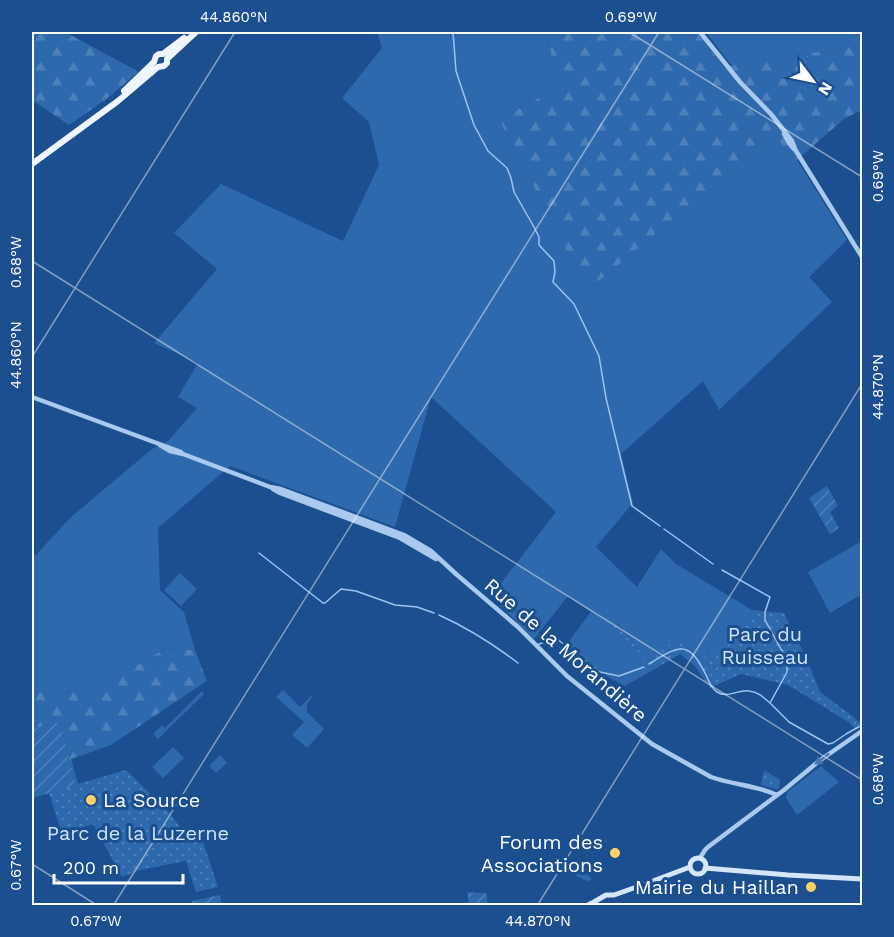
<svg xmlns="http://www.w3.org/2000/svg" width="894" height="937" font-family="'Work Sans',sans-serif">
	<defs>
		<pattern id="forest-firs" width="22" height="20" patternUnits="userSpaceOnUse" patternTransform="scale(1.5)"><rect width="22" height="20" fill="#2e69ad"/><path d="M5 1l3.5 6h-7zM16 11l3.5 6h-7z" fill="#4d80b9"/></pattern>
		<pattern id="park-dots" width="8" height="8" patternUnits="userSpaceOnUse" patternTransform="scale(1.5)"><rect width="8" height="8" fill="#2e69ad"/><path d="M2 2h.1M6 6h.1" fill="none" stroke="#4d80b9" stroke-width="1.8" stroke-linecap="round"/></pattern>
		<pattern id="garden-furrows" width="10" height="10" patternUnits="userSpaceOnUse" patternTransform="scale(1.5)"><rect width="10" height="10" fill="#2e69ad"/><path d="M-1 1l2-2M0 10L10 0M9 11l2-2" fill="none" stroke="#4d80b9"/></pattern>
	</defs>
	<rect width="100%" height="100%" fill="#1b4f8f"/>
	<!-- grass -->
	<path fill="#2e69ad" d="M377,32H547L557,88L499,119L587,291L773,134L797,160L847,240L809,277L832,302L719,410L703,381L621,454L633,503L596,547L637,587L661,549L676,564L752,610L748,618L705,657L676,640L647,661L618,624L613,626L648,673L625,686L608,677L566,645L591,612L568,596L534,639L491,596L556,512L431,397L395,527L230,466L158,528L160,590L184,612L195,650L166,648L113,679L81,690L49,694L32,690V559L71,517L152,449L168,441L197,408L178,397L198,363L154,343L217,269L174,233L221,184L343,241L379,165L369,122L342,98L382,48Z
		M706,32H862V45L732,66Z
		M862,541V594L830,613L808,572Z
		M180,573L197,589L181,606L164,590Z
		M283,690L300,707L311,696L312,697L307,704V712L324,729L307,748L292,735L304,722L276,697Z
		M202,691L204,694L158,739L153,734L162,725L165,728Z
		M173,747L184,758L163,778L152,767Z
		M220,755L227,763L216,773L209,766Z
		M821,766L839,782L797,815L786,798L787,792Z"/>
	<!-- forest -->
	<path fill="url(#forest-firs)" d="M32,32H65L139,72L105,100L69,125L32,100Z
		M547,32H697L725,68L735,65L862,45V110L844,119L797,160L773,135L587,291L499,119L557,88Z
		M166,648L195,650L207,681L111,745L71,759L78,784L126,770L76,786L60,722L32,729V690L49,694L81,690L113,679Z"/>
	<!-- park -->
	<path fill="url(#park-dots)" d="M752,610L784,613L807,660L820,692L855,718L862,726L856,730L850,723L788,685L741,674L710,688L695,666L680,654L648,673L612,625L617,624L647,660L676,640L705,657L748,618Z
		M126,770L170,813L188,839L201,836L218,887L196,892L186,861L140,870L122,877L93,824L62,834L49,793Z
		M764,770L780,780L779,787L776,789L761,785Z
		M561,858L566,859L590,877L591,880L587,881L560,868L557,864Z"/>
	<!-- garden -->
	<path fill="url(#garden-furrows)" d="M827,486L838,506L830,512L839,528L830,534L809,498Z
		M60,722L76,786L32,798V729Z
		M467,892L486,893L488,905H469Z
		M220,895L222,905H193L192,901Z"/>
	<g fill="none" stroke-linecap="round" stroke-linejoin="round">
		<!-- stream -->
		<path stroke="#9cc4f0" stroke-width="1.5" d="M453,32L456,71L474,125L488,151L507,168L511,178L514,192L534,227L539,237V245L554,261L555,272L553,282L574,304L599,356L606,398L632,506L660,526
			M664,529L713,564
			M259,553L323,603H325L341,589L356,591L395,605L417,607L434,613
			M722,570L770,597L765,612V620L787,660V672L770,703L789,722L828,744L833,743L846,734L862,725
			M439,615C468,628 493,644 518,663
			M537,645L552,639H557L600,672L619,676L644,667
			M649,664C681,644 689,640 707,677C709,682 712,689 717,692C728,699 738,689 749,691C758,692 763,697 769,702"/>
		<!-- tertiary -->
		<path stroke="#a9c9ee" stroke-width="4.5" d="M700,32L740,82L771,114L792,141L796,151L862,257
			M784,134L789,143L794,149
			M32,397L181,452
			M160,445L170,451L183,454L270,487L281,489L404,535L431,551L456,574L518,627L567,676L652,744L711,777C733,785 756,785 777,795
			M273,489L280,493L400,538L436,559
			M700,858L705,850L708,847L784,790L819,761L862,731"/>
		<!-- secondary -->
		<path stroke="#d6e6fa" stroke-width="5" d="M690 866a8 8 0 1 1 16 0a8 8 0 1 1-16 0Z
			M705,868L788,875L862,879
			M586,906L594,902L606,895H614L645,884L690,867"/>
		<!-- primary -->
		<path stroke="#f0f6ff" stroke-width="6" d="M124,91L154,62L156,56L159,54H163L184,38
			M32,164L118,101L158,67L164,66L167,63V59L196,32"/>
	</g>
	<!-- one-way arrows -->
	<defs><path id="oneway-solid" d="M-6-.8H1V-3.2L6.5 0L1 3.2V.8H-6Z" transform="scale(1.5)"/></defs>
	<use fill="#4674ac" href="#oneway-solid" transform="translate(822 759) rotate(143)"/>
	<!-- ticks -->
	<path fill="none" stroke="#fff" stroke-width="1.5" stroke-opacity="0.45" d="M629,32L862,177M32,261L862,780M32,357L235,32M32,864L98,906M113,906L659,32M537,906L862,384"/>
	<!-- markers -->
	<g fill="#ffd166" stroke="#1b4f8f" stroke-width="2">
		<circle cx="91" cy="800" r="6"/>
		<circle cx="615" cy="853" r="6"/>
		<circle cx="811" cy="887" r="6"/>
	</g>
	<g text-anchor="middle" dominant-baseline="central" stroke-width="6" stroke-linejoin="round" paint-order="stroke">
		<!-- park labels -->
		<g font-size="20" fill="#cfe3fa" stroke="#1b4f8f">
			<text x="765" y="634">Parc du<tspan x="765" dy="23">Ruisseau</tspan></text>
			<text x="138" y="833">Parc de la Luzerne</text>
		</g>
		<!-- street labels -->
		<g font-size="20" fill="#fff" stroke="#1b4f8f">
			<text transform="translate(566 650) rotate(41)">Rue de la Morandière</text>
		</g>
		<!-- poi labels -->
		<g font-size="20" fill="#fff" stroke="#1b4f8f" text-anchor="end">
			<text x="103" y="800" text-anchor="start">La Source</text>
			<text x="603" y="842">Forum des<tspan x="603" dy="23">Associations</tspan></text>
			<text x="799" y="887">Mairie du Haillan</text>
		</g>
	</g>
	<!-- border -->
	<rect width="894" height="937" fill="none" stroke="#1b4f8f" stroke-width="66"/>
	<!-- north arrow -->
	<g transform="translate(813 81) rotate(122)" stroke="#1b4f8f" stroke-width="4.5" paint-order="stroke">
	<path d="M0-4.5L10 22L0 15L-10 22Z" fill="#ffffff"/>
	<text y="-9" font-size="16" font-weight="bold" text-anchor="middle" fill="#ffffff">N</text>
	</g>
	<!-- scale -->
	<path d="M54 874v9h129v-9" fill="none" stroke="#ffffff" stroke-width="3"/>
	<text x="63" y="874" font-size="18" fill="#ffffff" stroke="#1b4f8f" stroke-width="4.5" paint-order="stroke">200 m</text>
	<rect x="33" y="33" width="828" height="871" fill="none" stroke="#fff" stroke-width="2"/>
	<g font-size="15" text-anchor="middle" fill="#fff">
		<text x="234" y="22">44.860°N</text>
		<text x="631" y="22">0.69°W</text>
		<text transform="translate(878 176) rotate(-90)" y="5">0.69°W</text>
		<text transform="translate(16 262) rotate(-90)" y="5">0.68°W</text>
		<text transform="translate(16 355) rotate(-90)" y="5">44.860°N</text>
		<text transform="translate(878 387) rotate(-90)" y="5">44.870°N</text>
		<text transform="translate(878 779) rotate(-90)" y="5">0.68°W</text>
		<text transform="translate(16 865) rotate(-90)" y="5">0.67°W</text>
		<text x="96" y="926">0.67°W</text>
		<text x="538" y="926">44.870°N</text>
	</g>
</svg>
